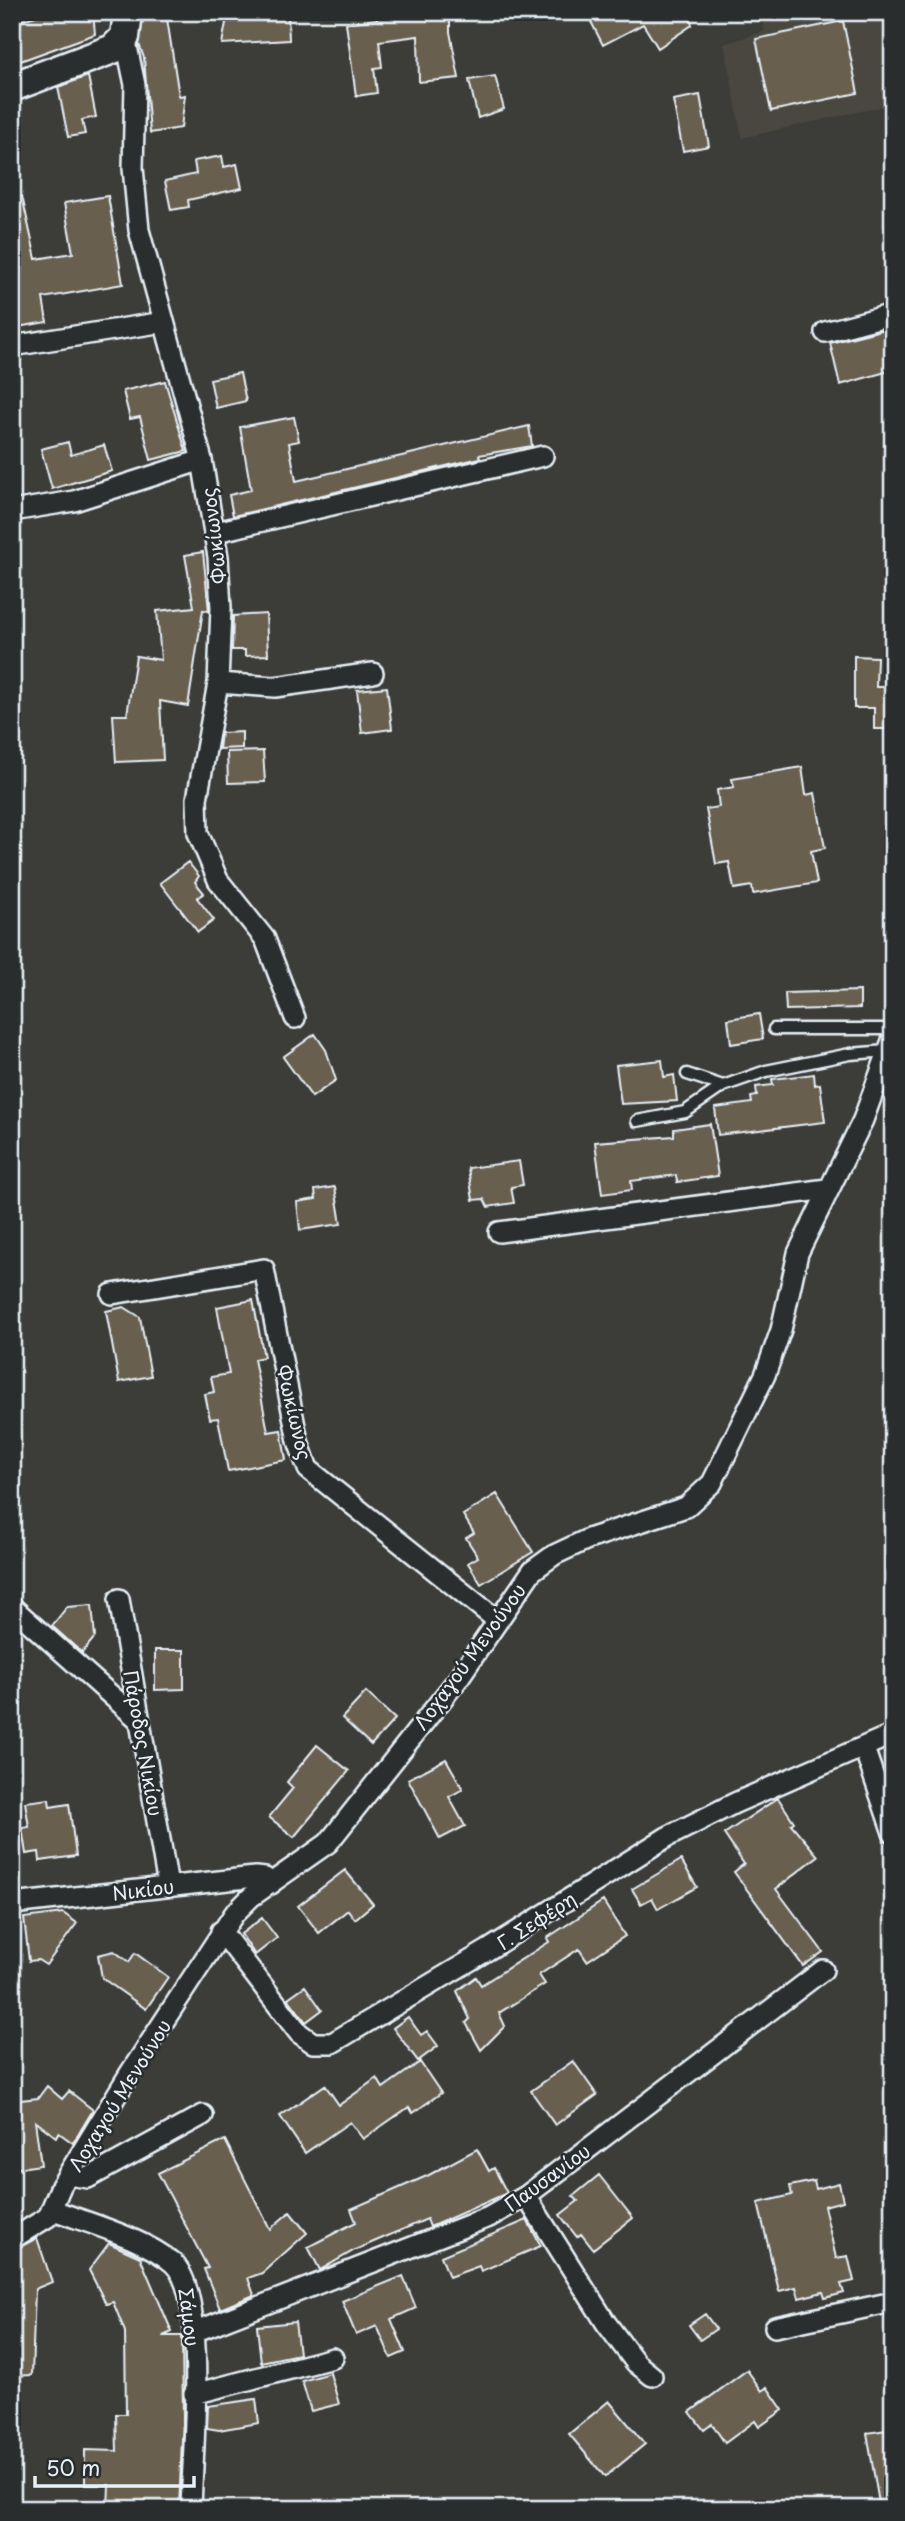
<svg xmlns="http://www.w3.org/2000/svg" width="905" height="2521" font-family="'Playpen Sans',sans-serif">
	<rect width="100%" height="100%" fill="#3c3c38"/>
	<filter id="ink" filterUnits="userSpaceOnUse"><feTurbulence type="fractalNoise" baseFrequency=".0143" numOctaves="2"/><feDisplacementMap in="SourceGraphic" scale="14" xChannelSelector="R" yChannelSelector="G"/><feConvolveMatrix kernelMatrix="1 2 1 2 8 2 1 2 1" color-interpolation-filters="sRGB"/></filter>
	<g filter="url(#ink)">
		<!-- built -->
		<path fill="#49463f" d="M762,12H893V104L742,138L724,44L764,31Z"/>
		<!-- building -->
		<path fill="#675f4f" stroke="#e8f1f8" stroke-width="2" d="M49,12H93L95,34L12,64V23Z
			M144,12H166L179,96L185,95L181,128L150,133L144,58L139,44Z
			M228,12H288L289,40L222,44Z
			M376,12H450V32L459,78L419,82L418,36L379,41L382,67L374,68L377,93L356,96L346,23L377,19Z
			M586,12H689L692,25L658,48L643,24L603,45Z
			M843,21L858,93L771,111L756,39Z
			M88,76L96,117L82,120L85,134L68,137L58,87Z
			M495,76L504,109L478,118L469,80Z
			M700,95L709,146L683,151L673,100Z
			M222,156L224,167L237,164L242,188L188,200L189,207L171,210L165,181L196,174L194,161Z
			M22,196L36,259L73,253L64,203L108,196L123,284L43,298L47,322L12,328V197Z
			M893,327V370L840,385L830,343Z
			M240,373L246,401L216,408L210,379Z
			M165,381L186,451L151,460L140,417L130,419L123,391Z
			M294,417L299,441L289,443L296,481L529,426L532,446L479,455L480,458L233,516L229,495L251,490L240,427Z
			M68,442L71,455L104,445L112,471L52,489L41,449Z
			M203,552L209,611L203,610L188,706L160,701L163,760L116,762L113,715H127L136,656L161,660L157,611L194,607L185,555Z
			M266,614L268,655L245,656V650H232L233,616Z
			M854,656L877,657L876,687H893V729H874V708H854Z
			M387,687L392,729L362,733L357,690Z
			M242,732V748L219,749L221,733Z
			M263,751L265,782L228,783L227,752Z
			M802,767L806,795L815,793L825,848L811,851L817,883L753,894L752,886L734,889L729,862L716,864L706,809L719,807L717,790L734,787L732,779Z
			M188,862L199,876L195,882L204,893L197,898L214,920L198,932L160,883Z
			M860,991V1008L786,1010L785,993Z
			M759,1014L763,1039L731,1044L728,1019Z
			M315,1034L326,1050L336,1080L312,1097L283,1057Z
			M662,1060L664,1077L674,1075L677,1101L621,1104L616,1065Z
			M814,1074L815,1085L820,1084L825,1122L718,1135L715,1108L752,1103L751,1097L757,1096L756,1087L773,1085L772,1079Z
			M710,1124L718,1176L677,1182L676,1175L631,1181L632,1190L602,1194L595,1142L674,1136V1129Z
			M519,1161L523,1185L511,1187L514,1203L488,1207L484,1199L473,1200L468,1168Z
			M335,1187L341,1224L300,1230L297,1202L316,1199L315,1190Z
			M253,1300L264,1357L254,1359L268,1432L281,1430L286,1460L228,1471L218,1418L210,1419L205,1394L214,1392L211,1377L229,1374L217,1307Z
			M124,1307L140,1317L151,1376L119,1382L106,1311Z
			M497,1494L533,1552L481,1584L468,1563L478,1557L466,1538L474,1533L463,1515Z
			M92,1605L95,1637L82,1653L52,1626L67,1607Z
			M155,1650H184V1689L155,1690Z
			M366,1692L395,1719L371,1745L342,1718Z
			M317,1745L349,1771L294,1837L269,1817L293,1788L287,1782Z
			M446,1759L463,1789L449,1797L465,1826L440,1839L408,1779Z
			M778,1798L794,1822L791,1824L818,1856L776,1889L823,1952L803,1966L734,1872L744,1864L724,1834Z
			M49,1799L50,1807L69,1804L76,1856L40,1861L39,1852L26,1854L22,1828L29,1827L25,1802Z
			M681,1860L697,1887L658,1909L652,1898L641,1904L632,1889Z
			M345,1870L373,1904L355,1919L348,1910L319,1933L298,1906Z
			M603,1901L625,1936L587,1961L579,1949L539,1975L545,1984L499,2013L505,2026L481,2050L466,2023L470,2019L457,1991L476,1977L481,1985L549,1942L547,1938Z
			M63,1913L77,1923L46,1965L38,1960L29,1961L24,1918Z
			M262,1918L277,1938L255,1955L241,1934Z
			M114,1951L129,1962L135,1953L168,1977L146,2009L102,1978L98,1955Z
			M305,1986L322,2010L306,2022L288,1998Z
			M408,2017L421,2035L427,2031L438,2046L418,2061L393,2028Z
			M573,2061L597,2095L555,2125L531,2091Z
			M420,2062L441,2093L413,2113L409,2107L363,2139L350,2122L305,2153L280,2116L325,2085L339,2105L377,2078L383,2088Z
			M47,2086L62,2099L69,2091L93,2110L73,2143L59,2133L56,2137L35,2121L41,2165L12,2169V2101L38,2098Z
			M225,2140L270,2229L290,2212L307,2233L262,2273L248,2278L254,2295L220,2309L204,2269L208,2268L158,2173Z
			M477,2149L489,2171L494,2168L507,2193L430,2227L427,2219L355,2250L320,2270L308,2247L356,2222L351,2209L429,2175Z
			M599,2175L633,2218L593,2249L581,2234L577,2237L560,2215L578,2201L573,2196Z
			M814,2181L816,2189L839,2183L843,2201L824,2206L836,2258L848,2256L854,2281L841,2284L844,2293L825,2298L823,2292L799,2298L796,2287L779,2291L758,2203L792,2195L790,2186Z
			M527,2220L541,2246L481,2271L479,2266L449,2277L441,2256Z
			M37,2238L52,2282L35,2289L32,2375L12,2376V2251Z
			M109,2243L140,2257L172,2332L163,2336H182L183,2417L179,2509H108L109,2485H85V2450L117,2451L116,2414H126L125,2332L113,2302L106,2304L89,2270Z
			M403,2276L416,2308L391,2319L405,2352L391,2358L377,2326L356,2335L342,2301Z
			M705,2314L716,2329L700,2340L689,2325Z
			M295,2322L299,2354L261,2362L257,2326Z
			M747,2370L762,2391L767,2387L783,2410L759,2427L755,2421L725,2443L712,2424L704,2430L690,2412Z
			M330,2373L339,2404L311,2411L302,2381Z
			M256,2399L259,2423L219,2430L207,2428L208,2406Z
			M609,2401L645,2444L605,2477L569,2434Z
			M893,2429V2509H880L867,2433Z"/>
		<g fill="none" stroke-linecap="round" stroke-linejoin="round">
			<defs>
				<path id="lane" d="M774,1029H893
					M687,1074L723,1086
					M637,1121L685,1112L723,1086L766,1071L850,1054L887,1051"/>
				<path id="street" d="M125,37L135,85L133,168L139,230L202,460L218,557L221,608L218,683L197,799L198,833L218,880L265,939L295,1018
					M825,332L893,314
					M12,346L164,322
					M12,511L74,501L202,460
					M216,532L543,456
					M218,683L275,687L373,673
					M499,1232L827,1189
					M112,1294L264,1269L298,1441L308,1469L497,1620
					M119,1599L168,1886
					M12,1607L140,1721
					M864,1748L893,1833
					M12,1904L255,1877L265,1878L271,1884
					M221,1931L299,2033L313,2043H332L488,1950L667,1837L735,1803L893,1734
					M68,2175L88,2178L203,2115
					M526,2196L606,2323L636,2363L652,2376
					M51,2209C87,2223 144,2238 173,2263C209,2295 192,2459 191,2509
					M12,2239L48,2217L61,2186L130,2073L234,1914L251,1897L328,1843L458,1679L532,1571L554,1555L588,1539L686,1507L712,1483L765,1375L781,1330L798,1253L863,1120L893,1038
					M775,2327L893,2302
					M194,2332L489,2217L526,2196L823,1970
					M194,2394L333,2358"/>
				<path id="secondary" d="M12,87L113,49L125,37L128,12"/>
			</defs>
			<!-- lane casing -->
			<use href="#lane" stroke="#e8f1f8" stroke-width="15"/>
			<!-- street casing -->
			<use href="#street" stroke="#e8f1f8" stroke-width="24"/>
			<!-- secondary casing -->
			<use href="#secondary" stroke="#e8f1f8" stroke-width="33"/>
			<!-- lane -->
			<use href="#lane" stroke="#2a2d2e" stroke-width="10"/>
			<!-- street -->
			<use href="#street" stroke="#2a2d2e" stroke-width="19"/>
			<!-- secondary -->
			<use href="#secondary" stroke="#2a2d2e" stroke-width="28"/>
		</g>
	</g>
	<g text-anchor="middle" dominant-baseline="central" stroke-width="5" stroke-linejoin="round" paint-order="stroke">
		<!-- street labels -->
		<g font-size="19" fill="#e8f1f8" stroke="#2a2d2e">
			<text transform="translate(213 536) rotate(-97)">Φωκίωνος</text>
			<text transform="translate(295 1412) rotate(77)">Φωκίωνος</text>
			<text transform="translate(469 1656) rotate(-54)">Λοχαγού Μενούνου</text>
			<text transform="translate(144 1743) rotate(80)">Πάροδος Νικίου</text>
			<text transform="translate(143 1889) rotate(-7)">Νικίου</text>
			<text transform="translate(536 1920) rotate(-33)">Γ. Σεφέρη</text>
			<text transform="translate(119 2095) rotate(-58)">Λοχαγού Μενούνου</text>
			<text transform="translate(547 2177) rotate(-36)">Παυσανίου</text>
			<text transform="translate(190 2317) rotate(83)">Σάμου</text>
		</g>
	</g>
	<!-- margin -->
	<rect width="905" height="2521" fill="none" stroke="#2a2d2e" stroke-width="42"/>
	<rect x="21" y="21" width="863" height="2479" fill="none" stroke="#e8f1f8" stroke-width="2.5" filter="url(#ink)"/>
	<!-- scale -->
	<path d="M35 2476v10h159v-10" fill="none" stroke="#e8f1f8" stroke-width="3.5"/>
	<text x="46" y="2476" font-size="21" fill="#e8f1f8" stroke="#2a2d2e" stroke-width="5" paint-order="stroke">50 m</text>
</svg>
